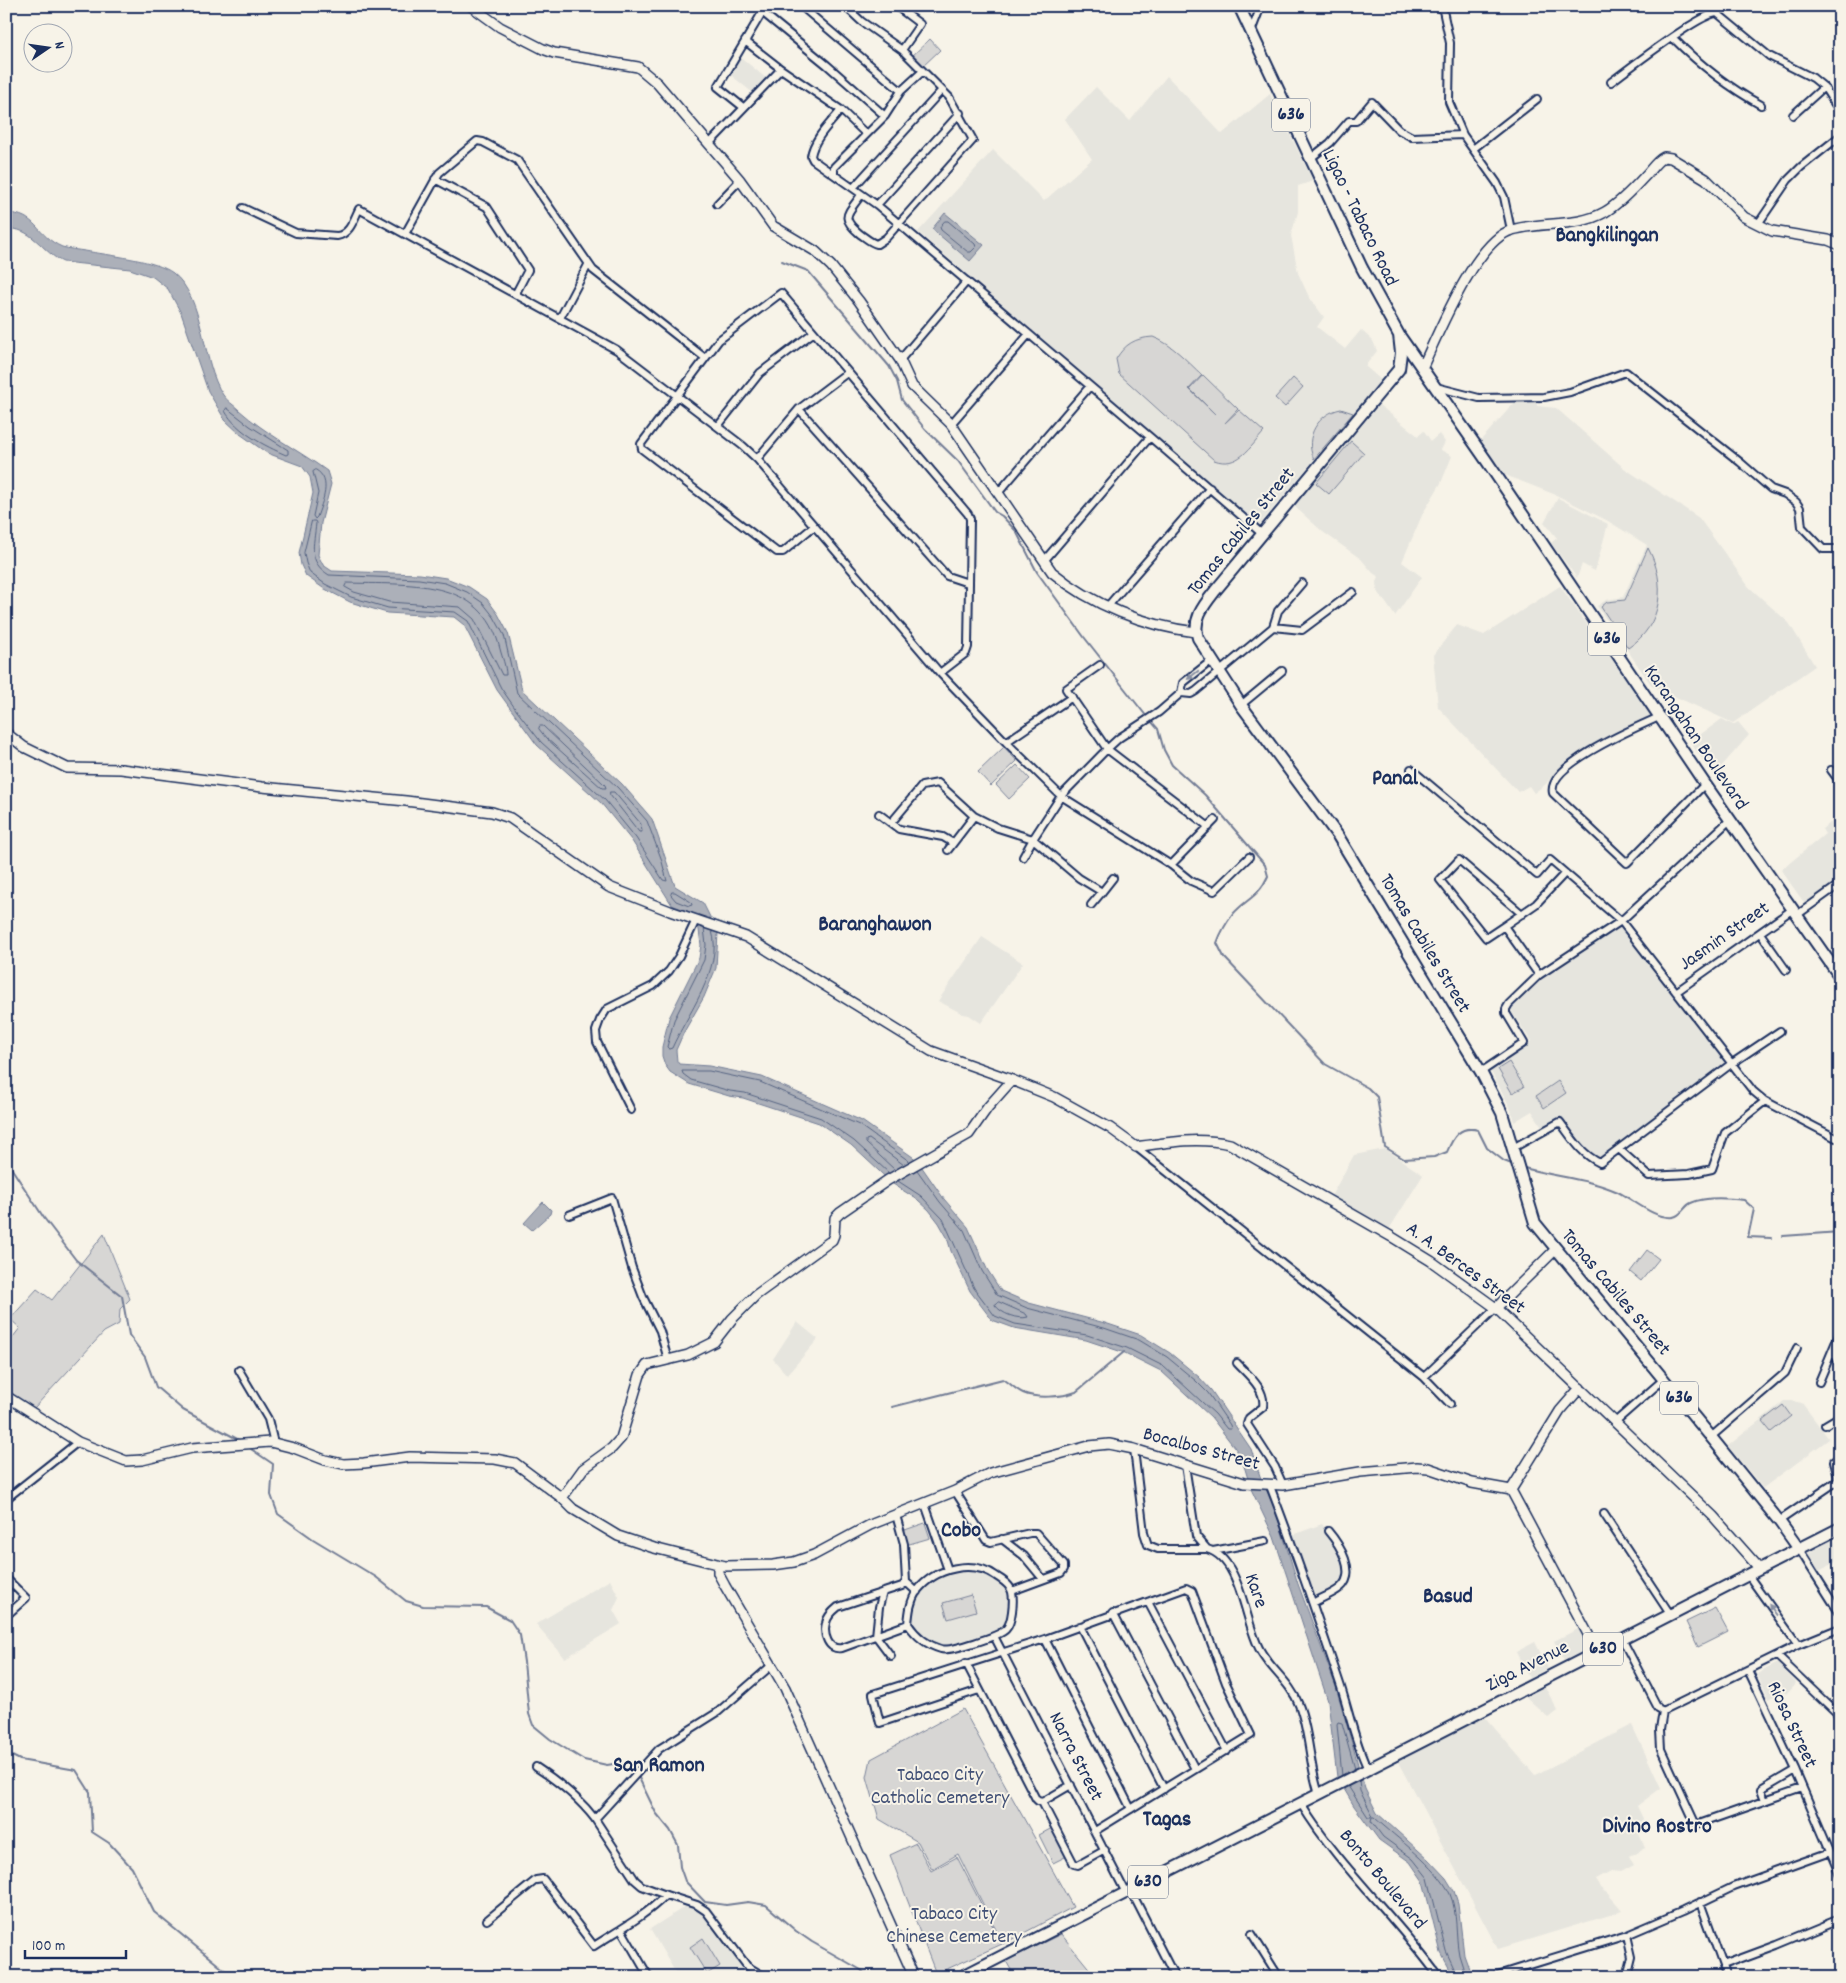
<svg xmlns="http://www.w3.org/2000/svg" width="1846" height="1983" font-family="Dekko,sans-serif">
	<rect width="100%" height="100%" fill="#f7f3e8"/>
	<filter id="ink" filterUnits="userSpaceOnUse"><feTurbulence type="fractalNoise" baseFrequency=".02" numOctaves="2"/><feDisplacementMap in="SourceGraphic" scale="10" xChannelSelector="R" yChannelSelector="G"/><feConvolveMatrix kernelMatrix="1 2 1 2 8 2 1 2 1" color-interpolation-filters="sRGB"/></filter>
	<g filter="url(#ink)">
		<!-- built -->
		<path fill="#e6e5de" d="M738,55L767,79L753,93L727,72Z
			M1167,76L1222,134L1270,94L1313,181L1298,186V212L1291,235L1298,273L1309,297L1324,317L1317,327L1345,349L1361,330L1373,341L1377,351L1365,366L1381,380L1259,525L918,232L993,150L1044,201L1092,159L1065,119L1096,87L1130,121Z
			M1537,400V406L1556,408L1624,468L1699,518L1749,587L1789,623L1815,666L1733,723L1652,686L1597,606L1606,600L1623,597L1647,545L1608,521L1556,495L1505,475L1481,440L1516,401Z
			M1379,405L1418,436L1424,431L1431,441L1439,434L1445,442L1441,450L1452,456L1441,483L1423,513L1402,562L1422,577L1395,616L1377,590L1376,584L1379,577L1373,573L1361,559L1323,532L1294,506Z
			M1558,498L1608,524L1595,571L1582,564L1577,578L1551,543L1557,538L1544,522Z
			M1560,586L1651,715L1586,750L1552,776L1546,784L1534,793L1529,786L1518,792L1438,707L1433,655L1457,625L1484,635Z
			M1722,719L1733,725L1738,722L1749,735L1714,775L1690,742Z
			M1840,816V879L1805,904L1781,870L1825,834L1822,829Z
			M1620,926L1674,993L1726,1063L1618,1148L1601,1159H1595L1589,1155L1561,1118L1543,1128L1532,1111L1514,1122L1510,1107L1490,1070L1531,1041L1510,1009L1544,978Z
			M982,937L1023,963L981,1023L969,1015L963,1014L938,1001Z
			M1385,1149L1423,1175L1388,1231L1330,1198L1354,1155Z
			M797,1322L818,1339L787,1375L773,1359Z
			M1784,1401H1792L1802,1403L1829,1439L1763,1488L1728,1446Z
			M1322,1524L1340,1549L1344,1566L1343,1584L1315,1600L1293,1535Z
			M1834,1539L1840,1552V1560L1817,1572L1807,1554Z
			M962,1569L983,1572L1009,1589L1011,1594L1006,1624L991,1635L960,1645H937L919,1635L911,1624L912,1607L920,1591L936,1578Z
			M610,1580L619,1597L613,1610L621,1624L565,1658L536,1624Z
			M1580,1628L1590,1648L1564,1660L1554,1641Z
			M1535,1642L1548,1668L1529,1678L1516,1652Z
			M1778,1663L1796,1683L1786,1694L1784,1692L1769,1699L1757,1674Z
			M1545,1687L1558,1711L1549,1718L1526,1697Z
			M1484,1716L1535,1775L1632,1725L1661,1788L1637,1806L1646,1825L1637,1830L1645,1847L1629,1856L1634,1865L1621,1872L1611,1871L1596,1879L1600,1888L1608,1894L1623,1911L1498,1949L1398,1762Z
			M689,1904L706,1912L747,1977H678L650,1929Z"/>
		<!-- green -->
		<path fill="#d7d6d4" stroke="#798299" d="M930,39L940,50L921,68L911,57Z
			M1153,337C1172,344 1187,361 1202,375L1189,389L1215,414L1190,389L1203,375L1238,409L1225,423L1239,410L1264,432C1250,447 1238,469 1214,460L1119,374L1116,359C1125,344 1135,338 1153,337Z
			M1293,378L1303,387L1285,407L1275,398Z
			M1341,409L1353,413L1314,459C1303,437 1319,413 1341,409Z
			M1351,441L1364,453L1329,494L1316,483Z
			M1648,548C1667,583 1663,625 1628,648L1601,607L1607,602L1625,600Z
			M1004,747L1017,761L991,786L978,772Z
			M1017,765L1030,779L1009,799L996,785Z
			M1509,1062L1524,1087L1512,1093L1498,1069Z
			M1558,1081L1566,1093L1544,1108L1536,1096Z
			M104,1234L130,1299L120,1309L119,1324L104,1332L34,1408L6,1391V1346L20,1328L10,1319L37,1289L52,1300Z
			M1647,1250L1659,1259L1641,1281L1630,1272Z
			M1783,1405L1791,1416L1771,1432L1762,1421Z
			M925,1523L930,1538L906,1545L902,1531Z
			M971,1595L976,1611L948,1619L943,1603Z
			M1715,1608L1728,1632L1698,1647L1686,1622Z
			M963,1709L1073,1907L1003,1944L958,1854L932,1869L918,1842L879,1819L867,1777L871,1759Z
			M1052,1828L1067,1856L1053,1863L1039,1835Z
			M916,1843L931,1871L957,1857L1002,1944L936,1974L890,1855Z
			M1061,1934L1096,1977H1015L1006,1961Z
			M703,1938L720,1966L707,1974L690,1947Z"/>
		<!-- water -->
		<path fill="#acb0b9" stroke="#727c95" d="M6,213C38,214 35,235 62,247C69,249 78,250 85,251C107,255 156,260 173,273C205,298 201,361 223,395C227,401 234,405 239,410C266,434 298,450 327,471L331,484L321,523L318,555L323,565L332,571L420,574L446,578L469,587L487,599L498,614L508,633L522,690L622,784L652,819L675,886L703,903L718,933L716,968L704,997L684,1032L676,1050L677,1061L679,1064L709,1066L762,1077L862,1121L917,1160L944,1199L968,1227L987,1269L1001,1291L1029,1303L1105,1323L1141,1335L1170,1353L1199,1377L1211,1390L1251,1449L1260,1476L1275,1509L1298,1584L1336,1687L1365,1789L1377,1813L1428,1859L1446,1878L1454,1891L1458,1903L1464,1955L1472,1977H1454L1441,1953L1423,1881L1410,1862L1379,1840L1354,1806L1337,1777L1328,1701L1274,1537L1251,1489L1245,1469L1238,1452L1211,1417L1161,1371L1125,1353L1086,1340L1014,1328L992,1320L970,1291L951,1251L947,1237L939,1223L929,1210L918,1200L893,1184L851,1145L819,1123L743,1098L729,1096L689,1084L670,1072L665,1065L662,1056V1047L669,1018L699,958L701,945L697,915L672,905L632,841L601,803L537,745L497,690L464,625L454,617L387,613L350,602L323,588L306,576L301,565L299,553L313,493L310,477L302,466L267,453L240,434L225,420L208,391L181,313L168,289L153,277L130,269L63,262C44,254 30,224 6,230Z
			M945,213L984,245L970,261L932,229Z
			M543,1202L551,1210L550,1214L532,1230L524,1223Z"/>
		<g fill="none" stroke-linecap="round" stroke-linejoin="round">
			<!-- shore -->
			<path stroke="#556382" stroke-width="1" d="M945,221H948L975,244L976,247L971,252H968L941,230L940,227Z
				M227,408L250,426L288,450V454L286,455C265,446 237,432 225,411Z
				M316,470C333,480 322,502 317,517L315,519L313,516L318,493L313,472Z
				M312,521H315L316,523C314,546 307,561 329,575L419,579L445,583L467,592L483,603L494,617L504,635L517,693L618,788L647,821L661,858L667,881L663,880L636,838L605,800L541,742L517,711L501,688L468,621L455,612L388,608L351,597L325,584L310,573L306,563L304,553Z
				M347,583C406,585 483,576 500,649C502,657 506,666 506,675H502L474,619L460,607L389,602L354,592L345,587Z
				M540,726H543L605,785L606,788H602L546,738L539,729Z
				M610,792H614L641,824L642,832H639L610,795Z
				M672,892H675L691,902L692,905L689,906L676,901L671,895Z
				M704,928L706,945L704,960L674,1020L667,1047L669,1049L672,1048C686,1016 724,968 712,931
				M895,1170L866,1143V1140L869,1139L904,1165
				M889,1173L854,1141L821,1118L745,1093L730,1091L691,1080L683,1074L682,1071H709L760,1082L859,1125L909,1161
				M898,1181L921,1196L943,1219L974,1288L995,1316L1015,1324L1087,1335L1127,1348L1163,1366L1215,1414L1227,1429H1231L1230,1425L1208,1393L1196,1381L1167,1357L1139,1340L1104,1328L1027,1308L997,1295L982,1271L964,1230L940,1202L917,1170
				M999,1302L1026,1314L1028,1317C1018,1320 1001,1314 995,1305Z
				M1342,1776L1337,1724L1338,1722L1342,1723L1355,1769
				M1348,1786L1368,1817H1371L1372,1814L1360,1791L1359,1781
				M1458,1977L1446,1951L1428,1878L1413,1859L1383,1837L1371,1821L1372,1817H1374C1396,1838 1438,1867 1450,1894C1458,1913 1455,1935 1459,1955C1461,1962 1464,1970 1466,1977"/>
			<!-- stream -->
			<path stroke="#727c95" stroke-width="2" d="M782,261L808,271L889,366L897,381L902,400L925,429L958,461L995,512L1002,516L1016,531L1037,572L1084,637L1147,717
				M1151,721L1158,729L1164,750L1172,765L1205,795L1265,865L1268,876C1258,898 1247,898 1233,914C1226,923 1221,932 1217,943L1224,957L1325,1064L1368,1088L1377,1097L1385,1147L1404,1159L1434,1157L1447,1152C1453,1137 1460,1125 1478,1130L1487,1148L1504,1161L1514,1165
				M6,1160L44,1218L76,1260L122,1296L129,1335L145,1357L156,1387L183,1410L241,1441
				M1521,1167C1553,1177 1587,1178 1618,1192C1634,1200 1654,1219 1673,1217C1682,1216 1684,1206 1691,1203C1706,1196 1728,1198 1744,1200L1754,1209L1748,1237L1771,1238
				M1783,1236L1840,1232
				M892,1407L1003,1379C1010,1383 1016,1390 1023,1393C1037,1399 1062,1397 1076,1392L1124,1352
				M248,1447L273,1464L271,1495L278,1514L313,1539L376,1577L406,1601L423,1606L486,1607L510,1620L520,1635L524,1662L529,1714L533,1725L550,1739L584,1760L607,1765L627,1762L634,1768L636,1772
				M6,1753L20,1760L76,1770L90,1792L92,1832L109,1843L132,1868L154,1912L233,1977
				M638,1776L656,1813L670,1830L678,1845L680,1867L685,1881L705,1902L726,1905L748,1902L766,1905L796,1931L812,1942L861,1970L868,1977"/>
			<defs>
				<path id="street" d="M801,6L901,91
					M845,6L861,21L902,50L949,97L973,140L886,238L877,244C871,243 866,238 860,234C839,217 848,214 861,195
					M896,6L920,24L902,50
					M1442,6L1450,43L1449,102L1463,135L1497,183L1504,197L1511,230
					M762,12L827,65L885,116
					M1251,32L1261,6
					M1673,38C1699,64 1728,87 1761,105
					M745,41L781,69L841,110L866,134
					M1611,82C1628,69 1700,14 1717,13L1769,56L1813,78L1824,87L1840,112
					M743,107L718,87L766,6
					M841,110C830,124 814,138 811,156L813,160L877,205L1150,437L1261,533
					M1793,115L1824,87
					M709,144L781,69
					M1473,149L1537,99
					M1311,158L1330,143L1349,121H1356L1372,102L1399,130L1412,137L1463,135
					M834,174V167L885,116L901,91L923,71
					M435,179L487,207L528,270L516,293
					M853,188L942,90
					M717,204L740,180
					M877,205L960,113
					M243,208L296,233L337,236C350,234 354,219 359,209L617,350L743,446L757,459L940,673L1006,742L1061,796L1171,865L1191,881L1214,891L1249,857
					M1758,224L1788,180L1801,167L1840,136
					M405,234L439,173L477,141L483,142L517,160L593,270L705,358
					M560,318L588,265
					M900,360L967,281
					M1436,387L1479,398L1544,397L1570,392L1626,372L1740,462L1771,489L1785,494L1796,502L1800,508L1802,527L1823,549H1836L1840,548
					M799,409L947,576L968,583
					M951,424L1029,334
					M718,426L760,373L814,332
					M757,459L799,409L848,372
					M999,492L1090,386
					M813,527L783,552H777L642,449L641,444L719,340L781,293L968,514L970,519L968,647L966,653L940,673
					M1044,561L1150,437
					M1107,607L1210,488
					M1273,627L1302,630L1353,592
					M1100,665L1066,689L1107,749L1209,827
					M1181,693L1191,694L1196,691L1273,627L1278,611L1302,583
					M1241,705L1282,671
					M1659,717C1637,727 1546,765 1553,793L1627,863L1705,784
					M1006,742L1072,697
					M1411,769L1537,875L1550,860L1621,921L1753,1091L1765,1101L1836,1138L1840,1137
					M1831,770L1840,782
					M879,814L899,829L943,837L953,843
					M891,823L922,786L938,783L974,816
					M948,850L974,816L998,828L1033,839L1023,857
					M1171,865L1215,820
					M1102,892L1113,878
					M1091,905L1102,892L1079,878L1033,839L1061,796L1107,749L1119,738L1159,712L1181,693L1183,683L1211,661
					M1797,915L1840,884
					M1504,926L1486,938L1440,880L1459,860L1522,914
					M1760,933L1786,970
					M1539,975L1504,926L1536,904L1565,873
					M1676,992L1793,909
					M1481,1072L1524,1043L1506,1013V1009L1509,1004L1539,975L1621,921L1730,820
					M631,1110L597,1042L596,1031L600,1020L607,1009L653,986L669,971L679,956L696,920
					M1136,1147L1424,1377L1450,1404
					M1513,1148L1560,1122C1572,1138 1581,1154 1600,1163L1731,1064L1780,1031
					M1620,1150L1649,1176L1689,1174L1712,1169L1725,1133L1765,1101
					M569,1215L612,1198L632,1268L643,1297L660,1331L668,1360
					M1833,1351L1840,1365
					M1237,1363C1248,1375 1266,1389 1263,1407L1249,1418L1247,1424L1275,1467L1283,1485
					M239,1370L268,1419L274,1443
					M1424,1377L1496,1308
					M1819,1382L1840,1332
					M1615,1422L1664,1379
					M1825,1425L1840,1416
					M1711,1437L1785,1373L1797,1348
					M1134,1449L1144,1533L1148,1545L1158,1549H1207C1242,1559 1244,1622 1260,1650C1271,1670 1291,1683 1299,1705C1310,1733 1309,1765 1319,1794
					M1185,1465L1196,1536L1207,1549
					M1270,1486C1295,1550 1317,1616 1339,1681C1349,1710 1354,1741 1368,1769
					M955,1491L986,1540L991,1542L1030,1533H1036L1064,1565V1569L1061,1573L1012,1591
					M6,1499L78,1442
					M925,1504L948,1570
					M1604,1514L1670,1614
					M896,1515L904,1544L906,1582L902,1586L838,1607C833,1611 827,1616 826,1623C823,1634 828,1651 842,1648L908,1624C909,1613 910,1601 917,1591C935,1568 972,1559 996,1576C1002,1580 1010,1584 1012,1592C1014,1601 1012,1623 1006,1629C1000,1636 950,1652 941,1649C927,1645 916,1636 908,1624
					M1779,1521L1839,1480L1834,1461L1840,1458
					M1002,1539L1024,1556L1043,1579
					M1799,1549L1840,1614
					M1213,1551L1265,1541
					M1748,1575L1798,1645
					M6,1578L26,1598L6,1616
					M906,1582L917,1592
					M883,1592L879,1607L876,1636L891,1656
					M1148,1602L1227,1751
					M1313,1603C1321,1598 1333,1594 1340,1588C1358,1573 1339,1544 1328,1531
					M1113,1613L1195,1769
					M1080,1626L1164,1789
					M994,1636L1126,1893
					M1045,1639L1131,1809
					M1622,1639L1658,1708L1663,1711
					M1777,1656L1840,1716
					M966,1663L1036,1799L1038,1801L1042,1802L1074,1864L1078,1865L1105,1850
					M1748,1670L1795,1770L1840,1875
					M979,1690L880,1723L873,1694L1045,1639L1186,1588L1192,1591L1226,1683L1251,1735L1095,1831
					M1663,1711L1660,1730L1661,1749L1696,1825L1802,1788
					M1663,1711L1798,1645L1840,1628
					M536,1767C559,1782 579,1798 595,1819
					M1765,1801L1761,1790L1795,1770
					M1042,1802L1071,1785
					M1301,1804C1339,1867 1396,1917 1439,1977
					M1131,1891L1175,1977
					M666,1895L642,1886L635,1880L595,1819L659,1749L718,1712L772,1665
					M1700,1902L1727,1977
					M487,1920L536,1880L543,1879L594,1946C619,1930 645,1916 666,1895L697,1905L706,1911L747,1966L765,1977
					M621,1929L649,1977
					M1252,1934L1279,1977
					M1627,1935L1632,1957L1627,1977
					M1723,1965L1777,1945L1840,1919
					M1491,1977L1627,1935L1683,1911L1733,1887L1830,1852"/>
				<path id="secondary" d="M471,6L500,27L543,49L554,53L638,67L657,83L740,180L773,226L815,251L831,266L859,301L900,360L912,386L951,424L1052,572C1092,605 1145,626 1196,632
					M1422,368C1438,334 1476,240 1512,230C1542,221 1577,228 1605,212C1620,203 1634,188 1645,176C1651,170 1656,161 1664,157L1671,158L1706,179L1744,217L1772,231L1828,240L1840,245
					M6,733L24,747L67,768L121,769L262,787L406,801L492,812L510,818L609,887L670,911L746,937L931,1051L1012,1080L1054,1097L1110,1128L1136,1147C1169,1142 1198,1137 1230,1144L1392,1237L1431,1261L1496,1308L1713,1516L1760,1569
					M1496,1308L1555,1250
					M6,1396L78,1442L126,1461L142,1460L192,1448L270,1442L294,1448L325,1460L343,1464L364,1463L410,1457L495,1459L515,1463L562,1498L573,1509L618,1536L654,1548L725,1566L773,1565L794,1562L814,1555L870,1525L955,1491L990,1473L1089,1446L1109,1444L1134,1449L1244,1483L1283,1485L1360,1472L1417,1467L1428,1468L1472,1483L1511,1490L1597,1651
					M1511,1490L1560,1411L1580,1388
					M562,1498L583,1469L612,1448L621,1438L640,1375L647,1365L688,1355L714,1342L732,1319L756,1295L832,1240L834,1235L835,1218L840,1213L888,1180L969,1134L988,1107L1012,1080
					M718,1565V1573L725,1586L785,1688L914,1977"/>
				<path id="primary" d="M1239,6L1362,268L1399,335L1486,460L1705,784L1840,977
					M1399,335L1401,353L1399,369L1215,591C1204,605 1192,619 1198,638L1241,705L1338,836L1481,1072L1502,1113L1535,1223L1711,1437L1779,1521L1799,1549
					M961,1977L1840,1528"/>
			</defs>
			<!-- street casing -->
			<use href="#street" stroke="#1b2f5e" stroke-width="10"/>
			<!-- secondary casing -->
			<use href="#secondary" stroke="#1b2f5e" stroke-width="12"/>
			<!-- primary casing -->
			<use href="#primary" stroke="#1b2f5e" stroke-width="14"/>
			<!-- street -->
			<use href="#street" stroke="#f7f3e8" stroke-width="6"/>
			<!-- secondary -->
			<use href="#secondary" stroke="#f7f3e8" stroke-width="9"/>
			<!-- primary -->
			<use href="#primary" stroke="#f7f3e8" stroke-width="10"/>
		</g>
		<!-- one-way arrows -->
		<defs><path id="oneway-solid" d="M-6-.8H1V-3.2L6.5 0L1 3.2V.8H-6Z" transform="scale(1.25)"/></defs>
		<g fill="#8991a3">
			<use href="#oneway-solid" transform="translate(1193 675) rotate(142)"/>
			<use href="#oneway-solid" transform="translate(1773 1610) rotate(-126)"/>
		</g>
	</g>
	<g text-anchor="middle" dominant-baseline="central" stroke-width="4" stroke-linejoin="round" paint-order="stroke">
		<!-- shield labels -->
		<g fill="#f7f3e8" stroke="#5d6a87" stroke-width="1">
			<rect x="1272" y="98.5" width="38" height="33" rx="4"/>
			<rect x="1588" y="622.5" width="38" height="33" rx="4"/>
			<rect x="1660" y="1381.5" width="38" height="33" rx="4"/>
			<rect x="1583" y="1632.5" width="40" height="33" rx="4"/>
			<rect x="1128" y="1865.5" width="40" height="33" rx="4"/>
		</g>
		<g font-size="19" font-weight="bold" fill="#1b2f5e">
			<text x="1291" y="115">636</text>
			<text x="1607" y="639">636</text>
			<text x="1679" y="1398">636</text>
			<text x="1603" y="1649">630</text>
			<text x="1148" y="1882">630</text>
		</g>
		<!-- street labels -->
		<g font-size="20" fill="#1b2f5e" stroke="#f7f3e8">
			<text transform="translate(1359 218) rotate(64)">Ligao - Tabaco Road</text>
			<text transform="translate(1242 532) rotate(-51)">Tomas Cabiles Street</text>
			<text transform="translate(1695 738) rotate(56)">Karangahan Boulevard</text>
			<text transform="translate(1725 937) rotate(-35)">Jasmin Street</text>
			<text transform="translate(1424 944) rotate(59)">Tomas Cabiles Street</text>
			<text transform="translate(1465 1269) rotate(36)">A. A. Berces Street</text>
			<text transform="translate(1615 1293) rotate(50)">Tomas Cabiles Street</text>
			<text transform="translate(1201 1450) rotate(15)">Bocalbos Street</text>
			<text transform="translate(1255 1591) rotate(71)">Kare</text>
			<text transform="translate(1528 1667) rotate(-27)">Ziga Avenue</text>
			<text transform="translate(1791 1725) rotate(65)">Riosa Street</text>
			<text transform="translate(1075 1757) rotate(63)">Narra Street</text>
			<text transform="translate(1382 1880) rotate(50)">Bonto Boulevard</text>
		</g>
		<!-- park labels -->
		<g font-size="20" fill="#415076" stroke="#f7f3e8">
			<text x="940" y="1776">Tabaco City<tspan x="940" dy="23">Catholic Cemetery</tspan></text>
			<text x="954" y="1915">Tabaco City<tspan x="954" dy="23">Chinese Cemetery</tspan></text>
		</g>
		<!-- quarter labels -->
		<g font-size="22" font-weight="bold" fill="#1b2f5e" stroke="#f7f3e8">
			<text x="1607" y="236">Bangkilingan</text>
			<text x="1395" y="779">Panal</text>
			<text x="875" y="925">Baranghawon</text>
			<text x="961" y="1531">Cobo</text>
			<text x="1448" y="1597">Basud</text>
			<text x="659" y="1766">San Ramon</text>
			<text x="1167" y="1820">Tagas</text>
			<text x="1657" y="1827">Divino Rostro</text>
		</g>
	</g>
	<!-- margin -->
	<rect width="1846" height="1983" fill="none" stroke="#f7f3e8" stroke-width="25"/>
	<rect x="12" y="12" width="1821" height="1958" fill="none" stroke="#1b2f5e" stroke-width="2" filter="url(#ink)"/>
	<!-- north arrow -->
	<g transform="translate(48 48) rotate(77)"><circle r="24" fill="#f7f3e8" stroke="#9fa5b1"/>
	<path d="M0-4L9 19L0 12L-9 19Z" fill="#1b2f5e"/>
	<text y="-8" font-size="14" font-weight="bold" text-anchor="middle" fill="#1b2f5e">N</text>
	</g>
	<!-- scale -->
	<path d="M25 1950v8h101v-8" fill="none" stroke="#1b2f5e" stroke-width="2.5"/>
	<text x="32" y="1950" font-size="15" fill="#1b2f5e" stroke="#f7f3e8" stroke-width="4" paint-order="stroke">100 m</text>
</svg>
